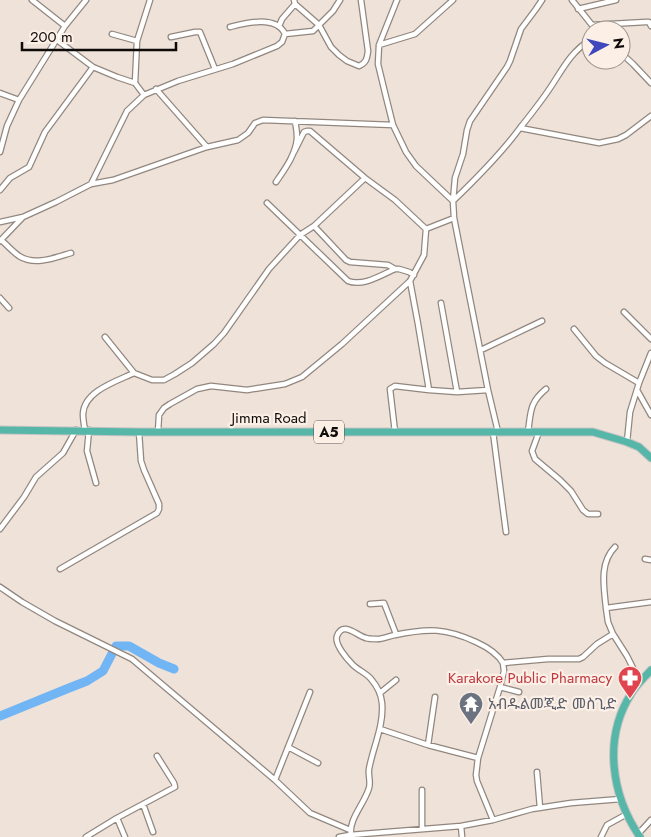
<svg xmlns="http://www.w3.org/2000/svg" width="651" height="837" font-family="Jost,'Noto Sans Ethiopic',sans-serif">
	<rect width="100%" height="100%" fill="#eee2d9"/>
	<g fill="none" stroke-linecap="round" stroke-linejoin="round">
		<!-- river -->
		<path stroke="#72b5f4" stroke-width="9" d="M0,716L69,688L87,681L103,671L116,646H129L159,663L174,669"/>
		<defs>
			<path id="minor" d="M32,0L65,26
				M294,0L295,4L319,25L331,47L339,55L347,61L359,66C366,63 367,59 368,51L361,0
				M572,0L596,30
				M578,9L616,0
				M592,25L646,22H649L651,26
				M279,26L282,19L295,4
				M112,34L137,41
				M285,34L313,31L333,11L340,0
				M171,37L195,32H200L215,69
				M57,40L93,67L117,77L135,83L144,95
				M379,45L397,0
				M621,53L633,64L651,83
				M135,83L137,41L150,0
				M156,89L207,147
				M0,93L19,100
				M520,128L599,143L618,139L626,135L651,116
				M0,152L7,126L19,100L65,26L86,0
				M294,152L304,132L307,131H310L365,178L395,200L426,229L454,218
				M276,182C285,169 296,154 297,138C297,132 296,126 295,121
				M91,184L127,111L144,95L178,81L233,64L277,46L282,42L285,34C276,15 246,23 230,27
				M0,190L10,178L29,167L45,132L93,67
				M453,201L416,166L406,152L393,125L387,101L378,64L379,45L415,34L453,0
				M453,201C477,178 500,155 520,128C532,113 544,98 554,82C566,63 572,52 591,39
				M267,203L348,281C363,287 381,275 395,269
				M0,222L23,217L56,202L91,184L113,180L207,147L238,140L248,133L255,123L263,120L393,125
				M314,226L346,260L350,262L388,265L395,269H399L409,272L414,275
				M1,240C7,245 13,252 19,256C35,266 54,258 71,253
				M0,241L22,218
				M410,281L418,324L429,390
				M0,298L9,308
				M441,303L457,392
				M624,312L651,339
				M574,329L596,356L605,363L639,383
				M105,337L134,373
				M481,350L542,321
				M637,390L651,415
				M85,430C84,425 83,419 83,414C84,391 117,381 134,373L152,380H164L175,374L192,363L214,344L224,333L269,269L300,235L314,226L365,178
				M89,430L87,451L96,483
				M158,432L159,415L164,408L170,404L197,389L211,386L247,390L285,384L302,377L342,344L410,281L424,255L426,229
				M395,432L390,389L395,386L429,390L457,392L488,390
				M493,432L506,532
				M498,432L488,390L454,218L453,201L455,178L463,154L467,130L470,121L507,67L510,61L521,29L536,9L542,0
				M528,432C531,412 529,403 546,389
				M539,432L532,451L535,459L560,480L571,491L583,510L588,514H598
				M627,442L630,412L639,383L651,353
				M0,529L24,497L36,477L63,453L76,430
				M645,559L651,560
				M60,569L157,513L159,509V504L144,470L141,461L139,432
				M0,587L22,602L55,621L132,659L275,780L310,813L350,830
				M370,604L384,603L396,634
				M606,608C604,587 599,563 615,547
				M503,663L548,659H579L583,657L597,644L613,634
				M641,680L637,676L627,656L613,634L608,622L606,608L651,602
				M500,687L519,692
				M380,693L396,680
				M428,745L435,697
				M288,747L318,763
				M478,758L476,775L477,781L493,820
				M537,772L540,808
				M275,780L310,692
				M143,804L153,832
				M461,826L462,837
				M422,829V790
				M638,834L651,820
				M86,837L117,818
				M125,837L117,818L175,787L174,783L157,756
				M339,837L350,835L461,826L493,820L532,809L571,803L621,799
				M351,837C348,819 364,805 369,788C371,782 368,776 369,769C373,747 384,726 382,703C381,693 377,686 371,679C366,673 358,670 353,665C347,659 334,644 337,636C343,620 357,636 366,638C369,639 373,639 377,639C383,639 389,636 395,635C428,628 446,628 476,642C487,647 497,653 503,663L504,671L500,687L478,758L428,745L380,729
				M601,837L607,825L627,814"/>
			<path id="trunk" d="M0,430L139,432H593L627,442L639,447L651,458
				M640,837C611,795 603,738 631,694C636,685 644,678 651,670"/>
		</defs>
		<!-- minor casing -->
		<use href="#minor" stroke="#92877f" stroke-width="7"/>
		<!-- trunk casing -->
		<use href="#trunk" stroke="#c5c4c4" stroke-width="9"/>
		<!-- minor -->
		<use href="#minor" stroke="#fff" stroke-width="4.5"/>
		<!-- trunk -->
		<use href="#trunk" stroke="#56b6a7" stroke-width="7"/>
	</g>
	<!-- icons -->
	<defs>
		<symbol id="pharmacy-pin" viewBox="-11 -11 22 30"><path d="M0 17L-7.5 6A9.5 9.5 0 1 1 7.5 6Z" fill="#e0444e" stroke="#fcefe6"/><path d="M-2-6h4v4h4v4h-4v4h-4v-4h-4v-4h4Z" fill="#fff"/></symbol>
		<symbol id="temple-pin" viewBox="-11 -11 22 30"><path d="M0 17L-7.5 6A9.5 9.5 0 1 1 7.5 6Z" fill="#6b7280" stroke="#fcefe6"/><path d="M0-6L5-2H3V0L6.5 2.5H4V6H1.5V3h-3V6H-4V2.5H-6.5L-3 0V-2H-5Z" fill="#fff"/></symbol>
	</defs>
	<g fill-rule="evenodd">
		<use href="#pharmacy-pin" x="616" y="664" width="28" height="38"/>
		<use href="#temple-pin" x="457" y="690" width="28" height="38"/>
	</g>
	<g text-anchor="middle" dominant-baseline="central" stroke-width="4.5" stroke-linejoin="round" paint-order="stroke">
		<!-- shield labels -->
		<rect fill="#fcefe6" stroke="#564f4b" stroke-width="1" x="314" y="420.5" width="30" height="23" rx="4"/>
		<g font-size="14" font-weight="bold" fill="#0f0b09">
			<text x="329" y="432">A5</text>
		</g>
		<!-- street labels -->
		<g font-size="15" fill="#0f0b09" stroke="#fcefe6">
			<text x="269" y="418">Jimma Road</text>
		</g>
		<!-- health labels -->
		<g font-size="15" fill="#be3a42" stroke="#fcefe6" text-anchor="end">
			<text x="612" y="678">Karakore Public Pharmacy</text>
		</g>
		<!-- worship labels -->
		<g font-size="15" fill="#5b616d" stroke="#fcefe6" text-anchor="start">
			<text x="488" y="704">አብዱልመጂድ መስጊድ</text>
		</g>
	</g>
	<!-- north arrow -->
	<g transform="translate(606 45) rotate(83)"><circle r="24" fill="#fcefe6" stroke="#9d948e"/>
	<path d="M0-4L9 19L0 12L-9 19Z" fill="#3f47bc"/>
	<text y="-8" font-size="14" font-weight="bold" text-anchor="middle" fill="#0f0b09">N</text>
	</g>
	<!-- scale -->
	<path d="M22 42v8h154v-8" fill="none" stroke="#0f0b09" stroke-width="2.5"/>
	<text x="30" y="42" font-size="15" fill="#0f0b09" stroke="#fcefe6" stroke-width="4" paint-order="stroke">200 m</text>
</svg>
